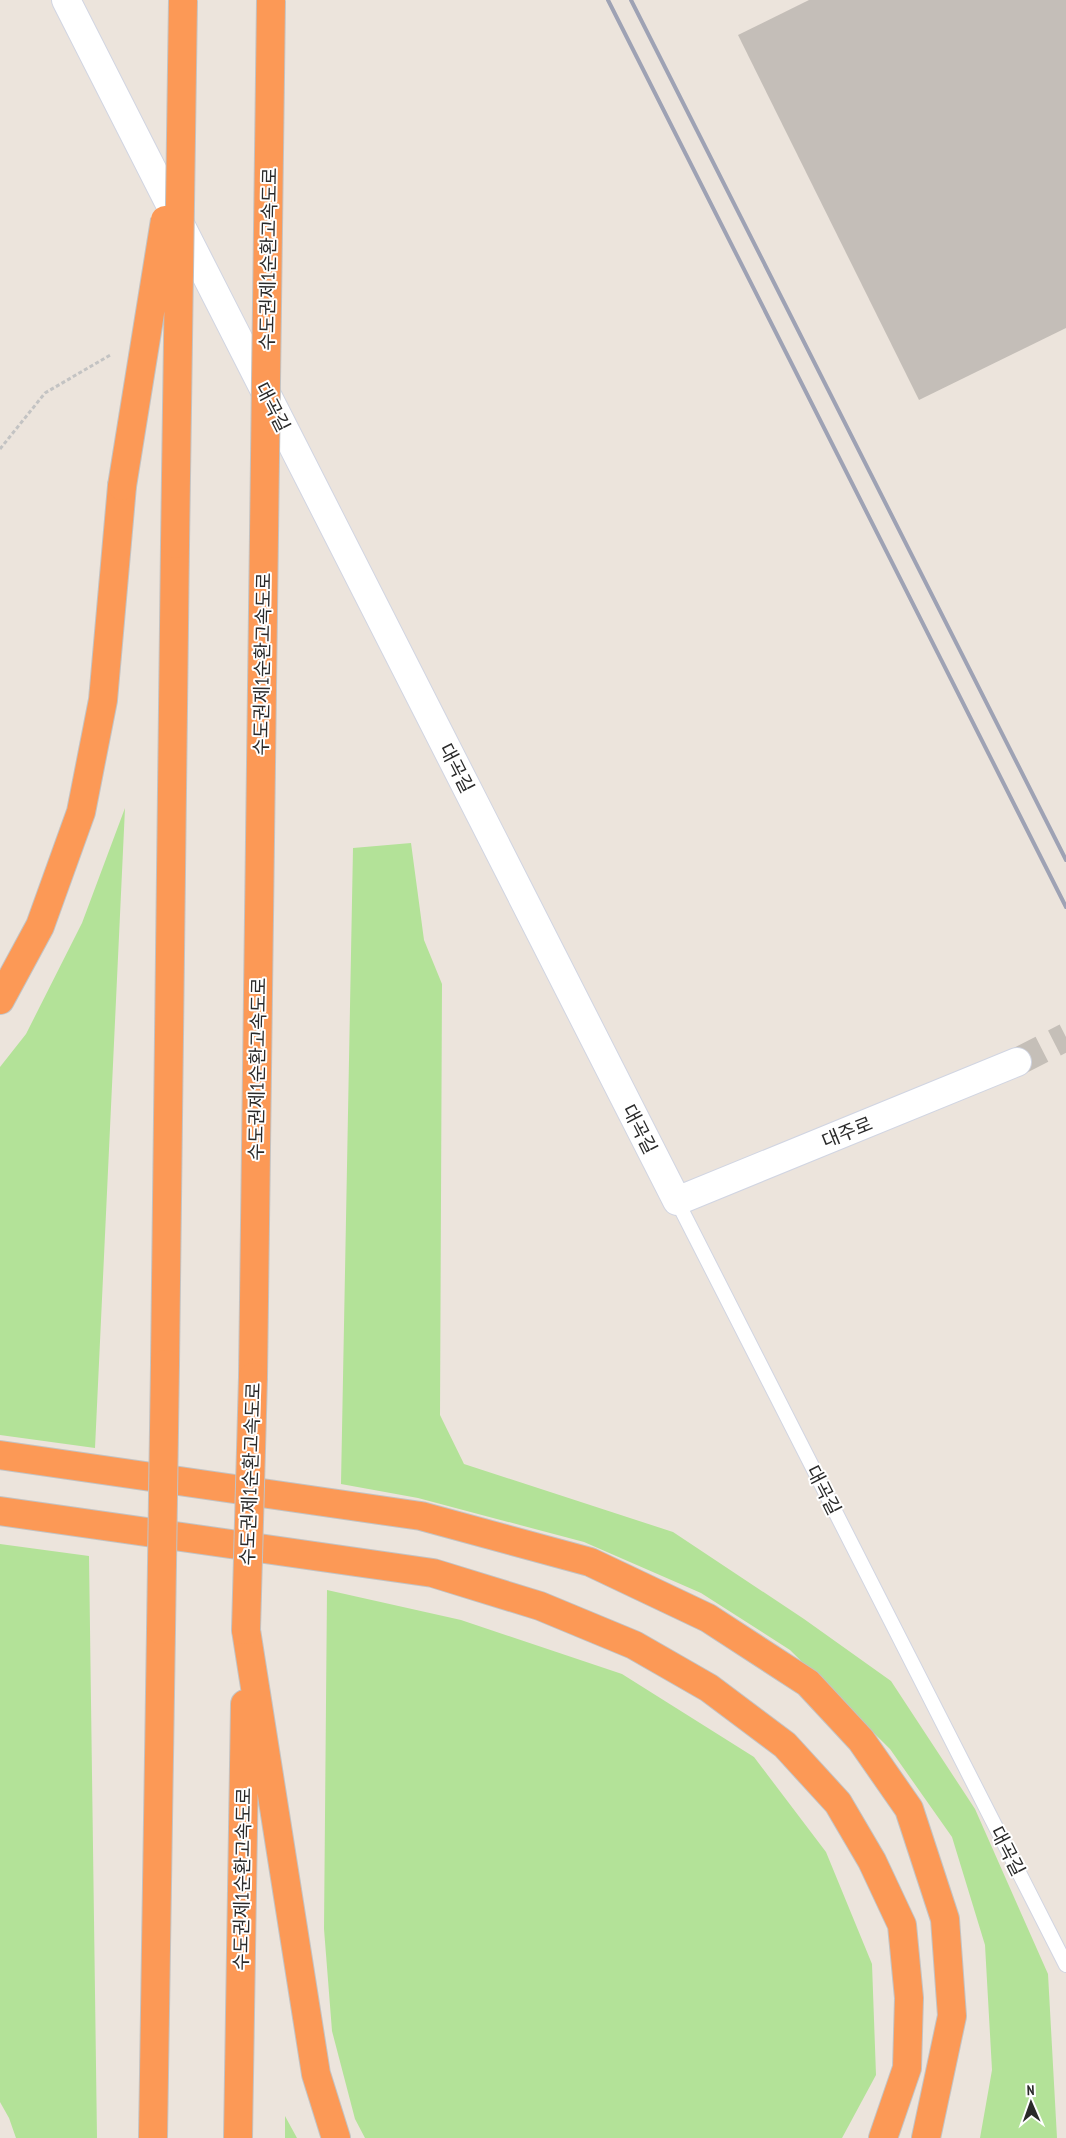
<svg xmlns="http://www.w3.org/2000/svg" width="1066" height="2138" font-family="'PT Sans Narrow','Noto Sans KR',sans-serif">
	<rect width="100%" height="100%" fill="#ece4dc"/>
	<!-- green -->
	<path fill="#b3e298" d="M125,808L95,1448L0,1435V1067L26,1034L82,923Z
		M411,843L424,940L442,984L440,1415L464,1464L673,1532L804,1619L891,1681L975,1809L1048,1974L1057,2138H980L992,2070L985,1945L952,1837L890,1749L790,1650L701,1593L584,1542L418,1498L341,1484L353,848Z
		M0,1544L89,1556L97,2138H16L9,2118L0,2102Z
		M327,1590L461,1620L622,1674L754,1757L826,1852L872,1964L876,2075L842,2138H365L355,2119L332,2031L324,1929Z
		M285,2116L297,2138H285Z"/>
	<!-- building -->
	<path fill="#c4beb8" d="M809,0H1066V328L919,400L738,35Z"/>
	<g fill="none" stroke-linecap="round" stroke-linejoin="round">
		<!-- secondary-tunnel -->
		<path stroke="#c5bfb8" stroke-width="28" stroke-dasharray="28 14" stroke-linecap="butt" d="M1017,1062L1066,1037"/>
		<defs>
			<path id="lane" d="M677,1201L1066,1965"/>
			<path id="secondary" d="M66,0L677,1201L1017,1062"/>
			<path id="highway" d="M0,1000L40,926L81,812L103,700L122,486
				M165,1364L175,544
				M253,1377L262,687
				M0,1455L421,1516L590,1562L708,1618L808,1683L861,1740L909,1809L945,1919L952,2016L926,2138
				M0,1511L433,1573L540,1606L634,1645L709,1688L785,1745L838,1803L872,1861L902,1925L909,1998L907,2068L883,2138
				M246,1630L316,2074L336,2138
				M153,2138L161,1630
				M238,2138L245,1704"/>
		</defs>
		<!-- lane casing -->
		<use href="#lane" stroke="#d1d5e2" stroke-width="16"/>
		<!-- secondary casing -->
		<use href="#secondary" stroke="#d1d5e2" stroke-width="30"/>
		<!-- highway casing -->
		<use href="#highway" stroke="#c3c3c3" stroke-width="30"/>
		<!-- path -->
		<path stroke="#c3c3c3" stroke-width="3" stroke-dasharray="4 2.5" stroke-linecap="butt" d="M0,449L45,393L112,354"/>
		<!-- lane -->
		<use href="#lane" stroke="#fff" stroke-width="14"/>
		<!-- secondary -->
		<use href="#secondary" stroke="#fff" stroke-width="28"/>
		<!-- highway -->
		<use href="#highway" stroke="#fc9956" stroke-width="28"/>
		<!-- rail -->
		<path stroke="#9ea2b4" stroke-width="4" d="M608,0L1066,907
			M631,0L1066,860"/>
		<defs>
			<path id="highway-bridge" d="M122,486L165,220
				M175,544L183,0
				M262,687L271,0
				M161,1630L165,1364
				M246,1630L253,1377"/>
		</defs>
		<!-- highway-bridge casing -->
		<use href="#highway-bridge" stroke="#c3c3c3" stroke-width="30" stroke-linecap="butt"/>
		<!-- highway-bridge -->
		<use href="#highway-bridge" stroke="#fc9956" stroke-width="28"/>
	</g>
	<g text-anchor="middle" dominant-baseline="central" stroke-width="4" stroke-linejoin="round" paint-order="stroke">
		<!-- street labels -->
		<g font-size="19" fill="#2a2a2a" stroke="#fff">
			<text transform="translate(268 259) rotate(-89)">수도권제1순환고속도로</text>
			<text transform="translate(273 407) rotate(63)">대곡길</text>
			<text transform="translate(262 664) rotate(-89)">수도권제1순환고속도로</text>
			<text transform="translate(457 768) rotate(63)">대곡길</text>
			<text transform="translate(257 1069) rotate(-89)">수도권제1순환고속도로</text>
			<text transform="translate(640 1129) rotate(63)">대곡길</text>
			<text transform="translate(847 1132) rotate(-22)">대주로</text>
			<text transform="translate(250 1474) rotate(-88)">수도권제1순환고속도로</text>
			<text transform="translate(824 1490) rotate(63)">대곡길</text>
			<text transform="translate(1008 1851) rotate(63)">대곡길</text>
			<text transform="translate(242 1879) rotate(-89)">수도권제1순환고속도로</text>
		</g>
	</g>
	<!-- north arrow -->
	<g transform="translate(1031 2103) rotate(358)" stroke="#ffffff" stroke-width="4" paint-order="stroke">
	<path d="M0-4L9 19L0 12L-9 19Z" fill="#2a2a2a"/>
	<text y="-8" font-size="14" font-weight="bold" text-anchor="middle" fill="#2a2a2a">N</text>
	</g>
</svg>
